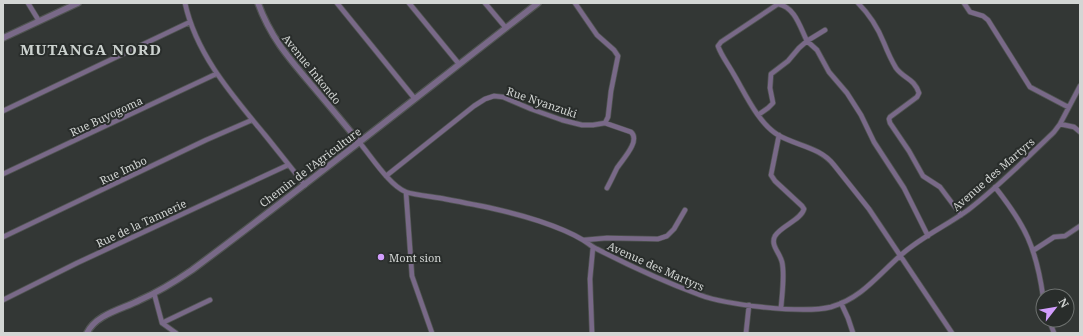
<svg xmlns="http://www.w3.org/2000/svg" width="1083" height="336" font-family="'Noto Serif',serif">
	<rect width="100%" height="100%" fill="#333735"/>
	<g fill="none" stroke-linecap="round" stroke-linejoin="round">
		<defs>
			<path id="minor" d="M28,3L39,21
				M185,3C196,54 232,95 265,135C278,151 291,168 305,185
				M337,3L415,99
				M409,3L459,64
				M485,3L506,28
				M575,3L597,35L614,50L618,56L611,91L608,117L605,123
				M858,3C869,14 878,28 884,43C888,53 890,58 896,68C904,79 914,78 919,93L917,97L890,117L889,119L890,123L909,151L923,176L940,187L961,215
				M964,3L970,12L983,16L988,20L1030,87L1068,107
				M825,30L807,41C800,27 795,7 778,4L721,42L718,46C721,55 728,64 733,73C745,93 758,123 778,135C797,146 820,147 834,165L869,209L952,333
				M3,111L190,22
				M758,115L768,108L773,103L770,88L771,74L788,61L799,48L807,41L817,50L829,72L847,93L861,115L874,142L904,188L928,236
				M1060,124L1074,127L1080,132
				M779,135L771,175L775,181L802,206L804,209C801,220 781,226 775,236C770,245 780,253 782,262C785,275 782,294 781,308
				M359,142C371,156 389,185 406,192C414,195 435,197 445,199C477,205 509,211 539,221C554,226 570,232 583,240C588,243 592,247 597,249C630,266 665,282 700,295C727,305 803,314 831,307C862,298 878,275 901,255C921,237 946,226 968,210C998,187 1026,159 1054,132L1060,124L1080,86
				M3,174L216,74
				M386,176L474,106L485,99L494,96L503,97L531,109L562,120L582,125H593L605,123L631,132C641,141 622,160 617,168C614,174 611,181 607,188
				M995,187C1025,225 1036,247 1043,296
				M406,192L412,276L432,333
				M3,237L206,140L252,120
				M584,240L607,238L658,239L667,236L674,229L685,210
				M1034,250L1054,237L1065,236L1080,226
				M154,293L162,323L176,333
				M3,300L77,263L288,165
				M841,303L848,318L853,333
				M1049,320L1054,333
				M162,323L210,300
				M592,333L590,279L593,247
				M746,333L749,305"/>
			<path id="tertiary" d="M258,3C270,36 287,56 310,83C326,102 343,122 359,142
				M3,38L78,3
				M87,333C96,314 123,309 140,300C158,292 176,281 192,270C309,183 423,92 538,3"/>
		</defs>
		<!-- minor casing -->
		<use href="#minor" stroke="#505452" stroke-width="6"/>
		<!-- tertiary casing -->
		<use href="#tertiary" stroke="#505452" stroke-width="8"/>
		<!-- minor -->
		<use href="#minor" stroke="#796988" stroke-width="4.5"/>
		<!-- tertiary -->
		<use href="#tertiary" stroke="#796988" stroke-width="5.5"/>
	</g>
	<!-- markers -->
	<circle fill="#d29dfd" stroke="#292d2b" stroke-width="1.5" cx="381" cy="257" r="4"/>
	<g text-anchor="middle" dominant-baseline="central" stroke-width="4" stroke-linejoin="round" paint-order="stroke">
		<!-- street labels -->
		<g font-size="11" fill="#d3d6d4" stroke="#292d2b">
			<text transform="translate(312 69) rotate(51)">Avenue Inkondo</text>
			<text transform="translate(542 102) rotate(19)">Rue Nyanzuki</text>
			<text transform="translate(106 116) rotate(-25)">Rue Buyogoma</text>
			<text transform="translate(310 167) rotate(-37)">Chemin de l'Agriculture</text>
			<text transform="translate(123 170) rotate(-26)">Rue Imbo</text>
			<text transform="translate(993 174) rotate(-41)">Avenue des Martyrs</text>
			<text transform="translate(141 223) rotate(-25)">Rue de la Tannerie</text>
			<text transform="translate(656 266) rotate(24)">Avenue des Martyrs</text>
		</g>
		<!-- poi labels -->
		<g font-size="11" fill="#d3d6d4" stroke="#292d2b" text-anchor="start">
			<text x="389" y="257">Mont sion</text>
		</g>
		<!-- district labels -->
		<g font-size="15" font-weight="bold" letter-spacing="1" fill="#ccd2cf" stroke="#292d2b">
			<text x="91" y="49">MUTANGA NORD</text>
		</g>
	</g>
	<!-- border -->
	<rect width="1083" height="336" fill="none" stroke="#d3d6d4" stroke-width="8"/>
	<!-- north arrow -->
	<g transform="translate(1055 308) rotate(59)"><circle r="19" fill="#292d2b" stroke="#6d716f"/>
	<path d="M0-3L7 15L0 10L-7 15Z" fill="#d29dfd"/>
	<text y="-6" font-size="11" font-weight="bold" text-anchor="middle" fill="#d3d6d4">N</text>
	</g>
</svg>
